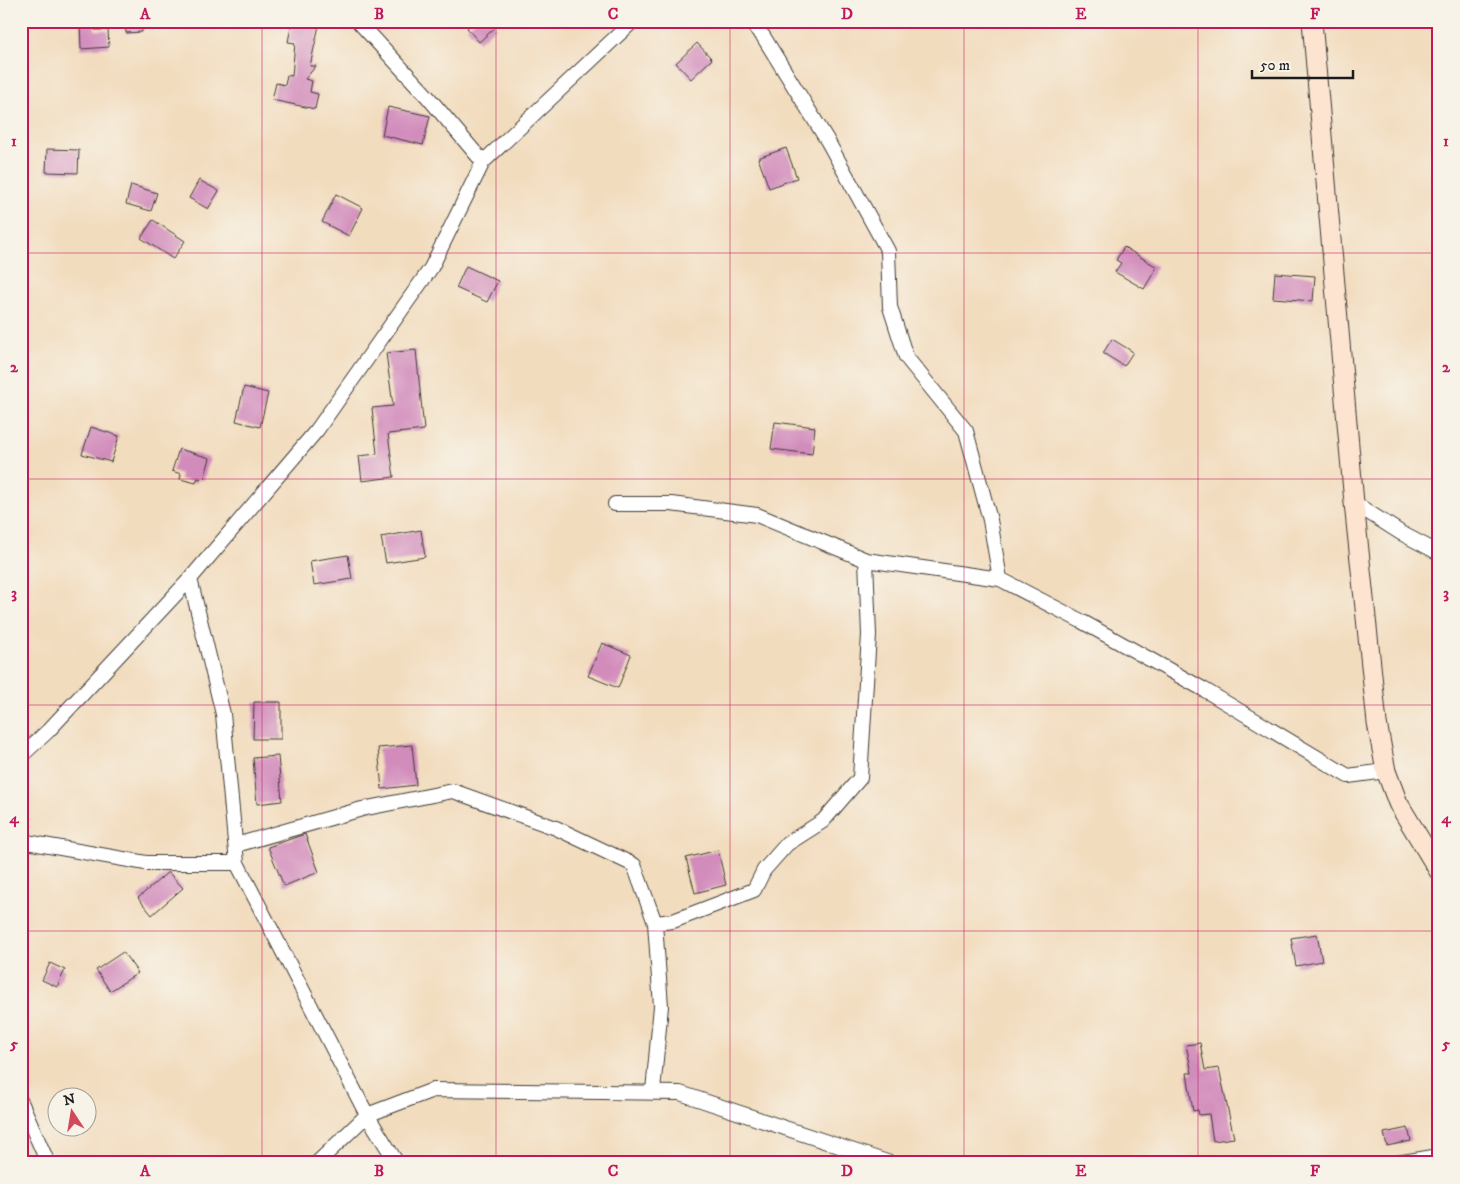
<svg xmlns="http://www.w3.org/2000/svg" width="1460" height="1184" font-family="'IM FELL DW Pica',serif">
	<rect width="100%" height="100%" fill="#f7f3e8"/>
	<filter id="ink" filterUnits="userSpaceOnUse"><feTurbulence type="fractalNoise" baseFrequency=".02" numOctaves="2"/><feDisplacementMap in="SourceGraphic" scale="10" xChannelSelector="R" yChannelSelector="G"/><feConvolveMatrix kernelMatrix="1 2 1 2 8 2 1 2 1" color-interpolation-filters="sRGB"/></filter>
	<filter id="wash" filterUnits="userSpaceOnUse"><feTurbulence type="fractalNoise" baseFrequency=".0096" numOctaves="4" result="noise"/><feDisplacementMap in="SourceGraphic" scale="20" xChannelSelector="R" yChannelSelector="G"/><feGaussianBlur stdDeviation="1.12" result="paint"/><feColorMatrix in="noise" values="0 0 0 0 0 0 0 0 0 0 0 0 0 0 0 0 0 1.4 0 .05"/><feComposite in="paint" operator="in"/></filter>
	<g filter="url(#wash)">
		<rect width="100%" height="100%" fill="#f2dcbe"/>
		<g id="blocks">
			<!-- building -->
			<path fill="#d28cbc" d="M80,21H95V30H108L109,47L81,49Z
				M125,21H142V32L126,33Z
				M292,21H320L310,66H316L305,79L312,81L310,92L318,94L315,109L272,100L276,83L285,85L287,75L292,76L295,43L288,42Z
				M475,21H491L496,27L479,42L467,28Z
				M697,43L712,59L691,79L676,63Z
				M388,107L430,116L423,145L382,135Z
				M786,148L797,178L769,188L758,158Z
				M47,149L79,150L78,173L46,172Z
				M199,180L219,191L208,209L189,198Z
				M131,185L157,193L151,211L126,204Z
				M336,194L363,208L349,236L322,222Z
				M153,220L185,241L173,259L141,238Z
				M1124,247L1157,267L1144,289L1115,272L1121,263L1116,260Z
				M466,266L498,281L487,302L456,288Z
				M1275,273L1315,276L1313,301L1273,298Z
				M1112,339L1133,352L1124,366L1103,353Z
				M416,350L424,430L388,434L394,477L362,481L359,456L377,454L372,408L393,406L386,353Z
				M244,387L268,393L260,427L236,421Z
				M775,422L815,427L812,454L771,449Z
				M91,427L119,436L111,462L82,454Z
				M179,449L210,458L204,480L198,478L196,483L180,479L181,474L172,471Z
				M421,530L425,557L386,563L381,537Z
				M348,555L352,579L314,585L310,561Z
				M602,643L631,655L618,688L588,676Z
				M254,702H281V739H253Z
				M412,745L416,785L382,789L378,748Z
				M278,756L282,801L257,804L253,758Z
				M305,834L319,872L284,886L268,847Z
				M718,850L726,885L695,893L686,858Z
				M168,872L183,888L152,915L138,898Z
				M1317,934L1322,961L1296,966L1291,938Z
				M123,952L138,973L110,991L96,970Z
				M50,963L65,970L57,987L42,980Z
				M1200,1043L1205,1070L1219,1068L1234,1138L1213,1141L1209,1114L1199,1115L1198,1110L1193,1111L1187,1073H1192L1186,1045Z
				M1408,1128L1411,1141L1387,1146L1384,1133Z"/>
		</g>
	</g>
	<g filter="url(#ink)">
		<use href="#blocks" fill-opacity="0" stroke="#3c3934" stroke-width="1"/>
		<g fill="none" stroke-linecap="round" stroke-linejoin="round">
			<defs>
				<path id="minor" d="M358,21L427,96L483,162
					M749,21L763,36L827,140L888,251L890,307L906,357L966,431L990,520L1000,579
					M1354,503L1401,533L1439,553
					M615,504H671L757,515L866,560
					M190,579L223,714L237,863L367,1115L397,1163
					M21,756L48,731L190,579L317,430L431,268L483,162L633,21
					M21,841L146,863H237
					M236,845L362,809L453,791L556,828L634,865L655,923L661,1006L653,1091
					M655,923L673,921L754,890L764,870L787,844L823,821L860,778L869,635L866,560L1000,579L1081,621L1203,689L1348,776L1386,771
					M21,1102L48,1163
					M317,1163L367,1115L433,1090L680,1093L890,1163
					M1397,1163L1439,1156"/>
				<path id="secondary" d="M1312,21L1354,503L1377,723L1386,771L1398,803L1439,871"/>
			</defs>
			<!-- minor casing -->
			<use href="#minor" stroke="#3c3934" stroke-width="16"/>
			<!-- secondary casing -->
			<use href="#secondary" stroke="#3c3934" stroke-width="21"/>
			<!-- minor -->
			<use href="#minor" stroke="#fff" stroke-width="14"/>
			<!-- secondary -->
			<use href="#secondary" stroke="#fde4d0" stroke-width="19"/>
		</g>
	</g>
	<!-- grid -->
	<path fill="none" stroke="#c2185b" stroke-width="1" stroke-opacity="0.55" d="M262,21V1163M496,21V1163M730,21V1163M964,21V1163M1198,21V1163M21,253H1439M21,479H1439M21,705H1439M21,931H1439"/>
	<!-- margin -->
	<rect width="1460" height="1184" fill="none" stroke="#f7f3e8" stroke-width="55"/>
	<!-- north arrow -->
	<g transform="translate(72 1112) rotate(348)"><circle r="24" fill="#f7f3e8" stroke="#9f9d96"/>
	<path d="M0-4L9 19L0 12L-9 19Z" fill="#d1495b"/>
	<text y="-8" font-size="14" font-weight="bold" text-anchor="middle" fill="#1c1c1c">N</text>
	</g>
	<!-- scale -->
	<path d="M1252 70v8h101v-8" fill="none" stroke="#1c1c1c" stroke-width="2.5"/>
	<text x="1260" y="70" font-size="15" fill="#1c1c1c" stroke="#f7f3e8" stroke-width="4" paint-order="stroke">50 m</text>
	<rect x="28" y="28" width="1404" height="1128" fill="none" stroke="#c2185b" stroke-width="2"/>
	<g font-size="16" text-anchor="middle" font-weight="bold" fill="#c2185b">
		<text x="145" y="19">A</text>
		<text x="379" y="19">B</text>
		<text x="613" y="19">C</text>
		<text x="847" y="19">D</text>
		<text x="1081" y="19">E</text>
		<text x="1315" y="19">F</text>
		<text x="14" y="146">1</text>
		<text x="1446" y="146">1</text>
		<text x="14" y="372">2</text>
		<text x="1446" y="372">2</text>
		<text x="14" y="598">3</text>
		<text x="1446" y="598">3</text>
		<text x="14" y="823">4</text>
		<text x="1446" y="823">4</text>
		<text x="14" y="1049">5</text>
		<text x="1446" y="1049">5</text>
		<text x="145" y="1176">A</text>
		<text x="379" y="1176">B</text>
		<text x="613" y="1176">C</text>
		<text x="847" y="1176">D</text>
		<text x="1081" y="1176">E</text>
		<text x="1315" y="1176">F</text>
	</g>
</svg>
